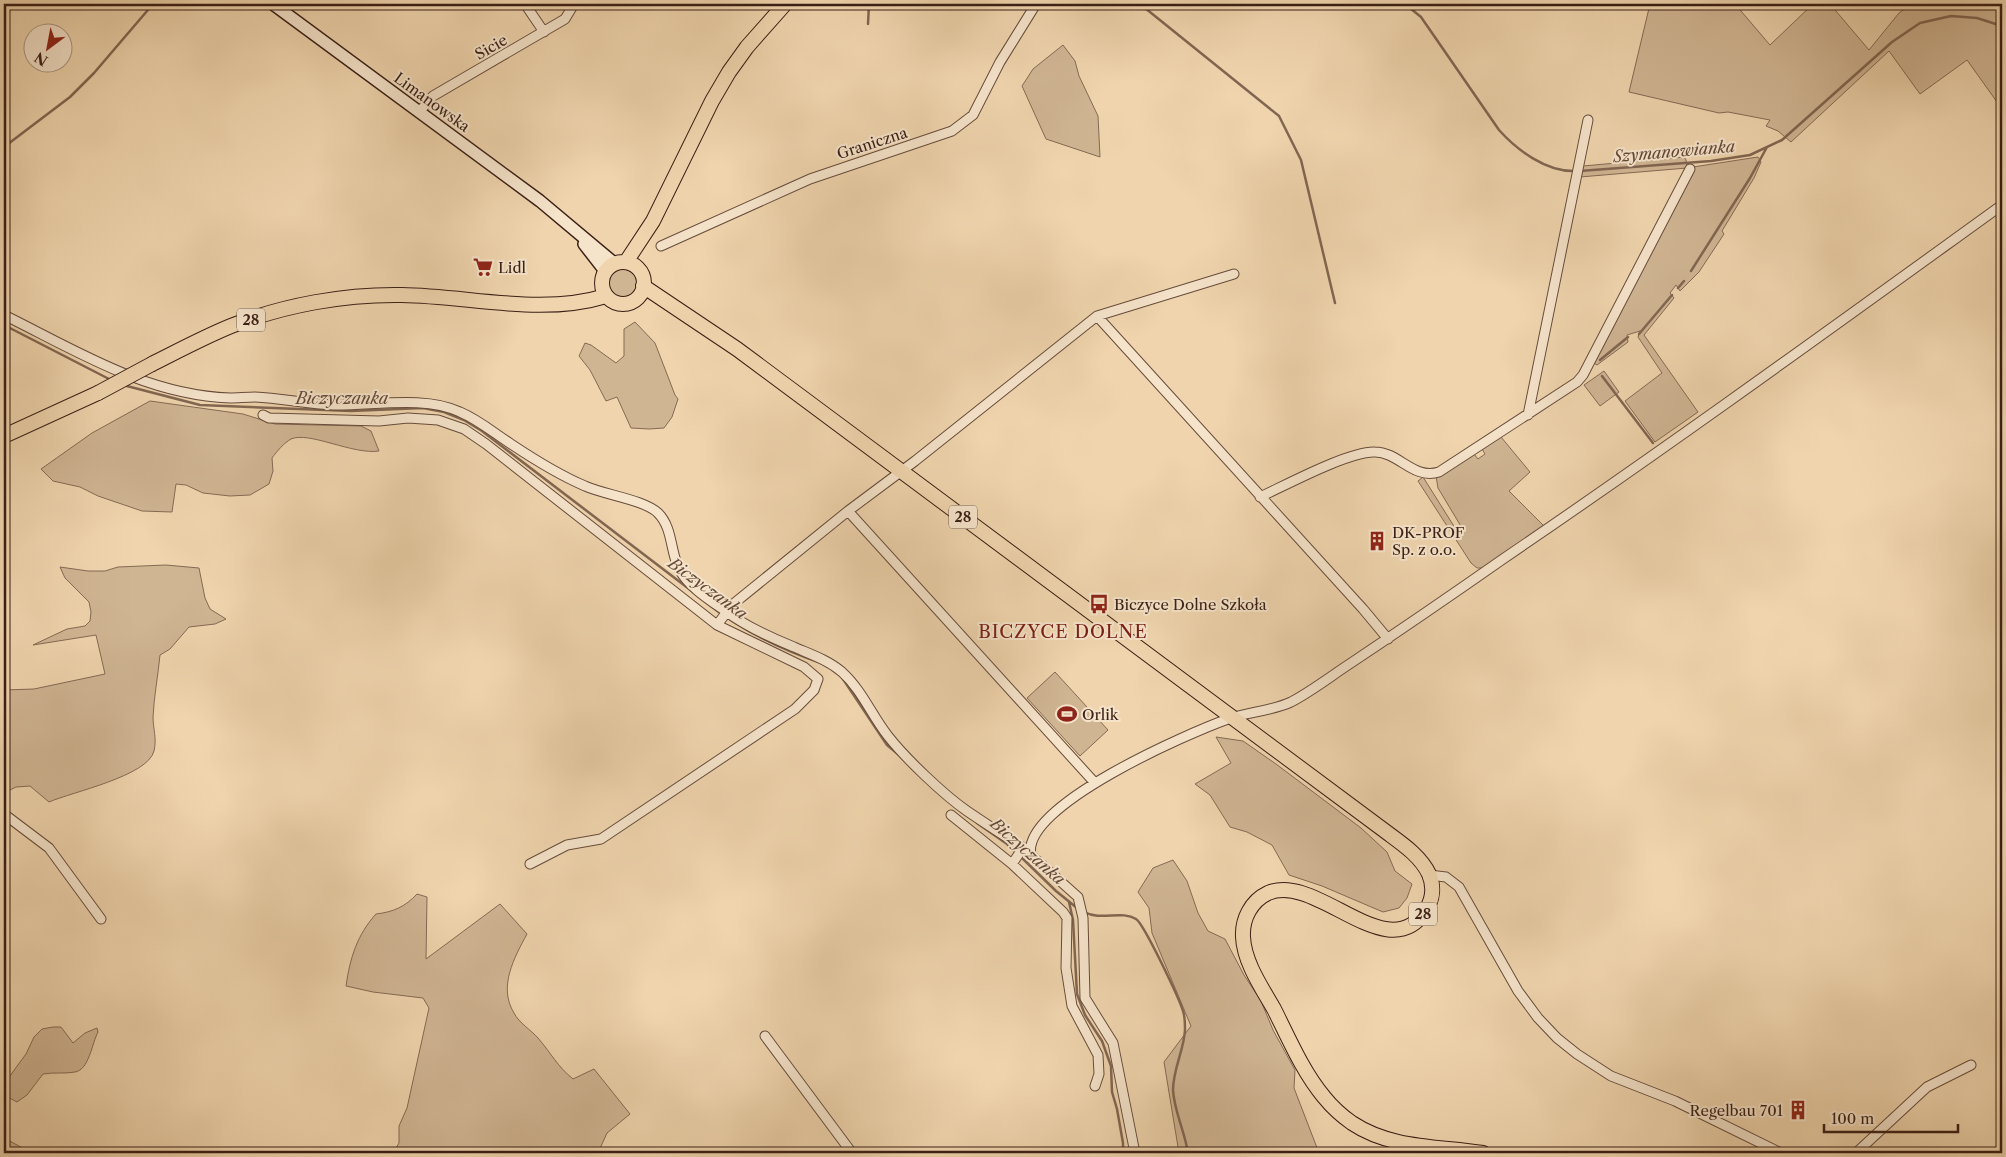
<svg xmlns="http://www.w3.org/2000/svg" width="2006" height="1157" font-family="'Libre Caslon Text',serif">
	<rect width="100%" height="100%" fill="#efd4ad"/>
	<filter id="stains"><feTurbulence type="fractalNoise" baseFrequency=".004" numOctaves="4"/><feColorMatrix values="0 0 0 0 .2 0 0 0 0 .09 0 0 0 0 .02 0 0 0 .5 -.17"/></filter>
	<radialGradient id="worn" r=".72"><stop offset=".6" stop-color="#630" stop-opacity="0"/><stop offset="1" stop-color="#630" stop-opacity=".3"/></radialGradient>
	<!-- green -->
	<path fill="#d0b593" stroke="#856a54" d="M1650,4H1735L1770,45L1813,4H1830L1869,50L1899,13L1912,4H2002V109L1967,60L1920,94L1889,51L1791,142L1778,131L1766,126L1770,120L1728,112L1719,113L1629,92Z
		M1063,45L1075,61L1079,76L1098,116L1100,157L1046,139L1022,86L1033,69Z
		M1684,157L1686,160L1687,168L1580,177L1583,166Z
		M1758,157L1761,162L1754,178L1722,231L1724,234L1699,272L1680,291L1676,285L1670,293L1674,298L1644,335L1698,412L1655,442L1625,401L1662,373L1638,337L1640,331L1627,335L1628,342L1597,365L1592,362L1688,183L1693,167Z
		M609 283a14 14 0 1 1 28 0a14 14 0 1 1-28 0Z
		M635,322L655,343L675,395L678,399L672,417L664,428L649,429L631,428L617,397L606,401L590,370L579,356L585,343L591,345L616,363L624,356V329Z
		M1604,371L1619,392L1600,406L1584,385Z
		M150,401L243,414L275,424L361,426L371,431L379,451C353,455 309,431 291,439C284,443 277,451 272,458L273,471L269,484L250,495L230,496L203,493L186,485L176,484L172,512L142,511L98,496L80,487L53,481L41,469L92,433Z
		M1501,437L1530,472L1509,491L1544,526L1485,568H1477L1471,563L1418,481L1423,477L1457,531L1462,528L1438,488L1436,476L1474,454L1478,459L1485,454L1482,449Z
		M166,565L199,568L205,598L210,609L226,619L215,624L189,627L170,649L160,655C158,676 154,696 153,717C153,728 157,739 154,751C148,776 72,792 49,802L30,786L16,787L4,793V690L34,689L105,674L96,635L33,645L67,629L85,626L90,621L91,612L89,602L65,578L60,567L88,571H105L118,567Z
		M1055,672L1108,730L1080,756L1027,698Z
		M1216,737L1243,741L1276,764L1361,828L1387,852L1395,871L1412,884L1407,898L1399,908L1383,912L1322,886L1289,875L1272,845L1247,832L1230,827L1210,795L1195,784L1231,763Z
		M1173,860L1187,881L1198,913L1208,931L1225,939L1244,975L1261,1001L1273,1030L1295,1070L1294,1088L1319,1153H1179L1164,1062L1191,1026L1152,933L1149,908L1138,892L1153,868Z
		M417,894L427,897L426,959L500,904L527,934C514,958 498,987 514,1013C519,1023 531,1030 538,1038C551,1053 557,1066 573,1079L594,1069L630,1114L607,1133L598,1153H393L399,1143V1126L407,1108L429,1008L423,998L373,992L346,986C350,958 357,935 376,914C393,912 405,907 417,894Z
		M53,1027H61L73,1043L85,1033L97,1028L98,1032C92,1043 89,1070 75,1072C65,1074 54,1072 43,1074L27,1095L17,1102L6,1096L4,1084L26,1054L34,1037L42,1029Z
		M4,1138L32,1153H4Z"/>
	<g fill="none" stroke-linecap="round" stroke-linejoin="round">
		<!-- stream -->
		<path stroke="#816651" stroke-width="2.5" d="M1140,4L1279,116L1301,160L1335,303
			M1405,4L1421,17L1499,130C1517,150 1546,172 1575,171
			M868,24L869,4
			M4,147L70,97L94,73L153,4
			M1580,171L1711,161L1750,155L1782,140L1892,42L1920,23L1951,16L1977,18L2002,26
			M1691,271L1750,178L1767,147
			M1678,288L1684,281
			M4,325L111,380
			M1639,334L1672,295
			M1600,360L1628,337
			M1602,376L1653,443
			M123,385L200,405L351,411L423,408L444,412L464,420L482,431L697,595
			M707,603C741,630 780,649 821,663
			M843,679L887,745L899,755
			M977,823L1007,844L1016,853
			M1020,856L1056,891L1077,908
			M1069,902L1073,920L1077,994L1085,1015L1102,1041L1111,1066L1112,1092L1117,1109L1123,1143V1153
			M1084,912C1101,921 1122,910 1136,919C1144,924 1179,998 1183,1011C1185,1016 1185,1024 1185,1030C1184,1050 1173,1069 1173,1090C1174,1111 1185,1132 1188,1153"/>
		<defs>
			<path id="minor" d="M525,4L544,32
				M419,112L433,96L565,19L574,4
				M661,246L810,179L952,131L973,115L1000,62L1036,4
				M4,315C77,351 146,395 230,398C238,398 246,397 255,397C281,398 307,404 333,405C372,406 424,395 460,412C479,420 494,433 511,444C535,460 559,475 585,486C605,495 645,500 658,513C673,528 670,551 679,569C689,587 708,599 724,610C745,626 769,637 794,647C810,654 828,660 842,672C862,690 872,716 888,736C906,759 944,795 967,811C986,824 1005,836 1023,848L1029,849
				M1097,316L1363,609L1388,639
				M263,415L269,418L379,421L408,418L438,420L464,429L486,444L717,625L804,667L818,679L814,690L795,709L601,839L567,845L530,864
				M1528,415L1588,120
				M1260,497C1286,485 1349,451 1375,452C1399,452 1413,480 1439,472L1577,382L1583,375L1690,169
				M848,511L1095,783
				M717,625L732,605L848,511L915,461L1097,316L1234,274
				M4,814L49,848L101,919
				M951,815L1012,864L1063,912L1067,918L1066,968L1072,1006L1098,1055L1099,1074L1095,1086
				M1012,864L1023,848
				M1429,875L1446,877L1459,887L1518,991L1538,1018L1557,1038L1577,1054L1611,1076L1675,1101L1781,1153
				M765,1036L852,1153
				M1135,1153L1113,1043L1085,998L1083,918L1078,897L1031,855C1020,806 1189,733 1228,719C1248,712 1272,711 1291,702C1312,691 1331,676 1351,663C1402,629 1453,594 1503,559C1672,444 1837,324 2002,205
				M1856,1153L1927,1087L1971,1065"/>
			<path id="secondary" d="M273,4L540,201L614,263
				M584,244L605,271"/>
			<path id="primary" d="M602 283a21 21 0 1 1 42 0a21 21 0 1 1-42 0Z
				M626,262L653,221L712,101L729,72L747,47L785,4
				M643,286L737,349L1389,834C1404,845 1421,857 1429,874C1434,886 1433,899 1426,910C1388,970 1317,872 1268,893C1251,901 1242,919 1243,937C1244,962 1262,988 1274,1009C1289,1039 1303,1072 1324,1097C1332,1107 1342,1116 1352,1123C1391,1149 1438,1146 1483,1153
				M152,364C178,351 204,337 231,326C284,305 345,294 402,295C470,296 541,316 606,296
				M4,436L98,393"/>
		</defs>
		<!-- minor casing -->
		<use href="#minor" stroke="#674c3b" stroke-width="11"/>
		<!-- secondary casing -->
		<use href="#secondary" stroke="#3a1f15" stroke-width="14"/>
		<!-- primary casing -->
		<use href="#primary" stroke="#3a1f15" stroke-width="16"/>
		<!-- minor -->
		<use href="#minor" stroke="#f5e3ca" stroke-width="9"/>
		<!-- secondary -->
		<use href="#secondary" stroke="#f5e3ca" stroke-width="11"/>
		<!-- primary -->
		<use href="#primary" stroke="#efd4ad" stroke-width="14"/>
		<defs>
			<path id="primary-bridge" d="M98,393L152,364"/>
		</defs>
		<!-- primary-bridge casing -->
		<use href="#primary-bridge" stroke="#3a1f15" stroke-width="16" stroke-linecap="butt"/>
		<!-- primary-bridge -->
		<use href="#primary-bridge" stroke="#efd4ad" stroke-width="14"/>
	</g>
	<!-- icons -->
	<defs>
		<symbol id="supermarket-bare" viewBox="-9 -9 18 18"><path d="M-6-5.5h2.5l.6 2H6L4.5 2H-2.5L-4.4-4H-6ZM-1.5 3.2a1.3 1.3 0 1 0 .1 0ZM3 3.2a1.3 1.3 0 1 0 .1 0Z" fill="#8f2418" stroke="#f5e3ca" stroke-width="2.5" paint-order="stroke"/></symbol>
		<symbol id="building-bare" viewBox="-9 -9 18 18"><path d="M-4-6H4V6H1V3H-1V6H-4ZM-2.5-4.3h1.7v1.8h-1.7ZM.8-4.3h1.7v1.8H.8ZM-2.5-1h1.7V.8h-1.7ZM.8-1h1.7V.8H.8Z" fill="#8f2418" stroke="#f5e3ca" stroke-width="2.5" paint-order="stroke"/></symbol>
		<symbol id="bus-bare" viewBox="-9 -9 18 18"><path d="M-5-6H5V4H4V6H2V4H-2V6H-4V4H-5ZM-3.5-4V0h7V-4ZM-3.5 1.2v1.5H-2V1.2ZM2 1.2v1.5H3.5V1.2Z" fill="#8f2418" stroke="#f5e3ca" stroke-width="2.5" paint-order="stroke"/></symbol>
		<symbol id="stadium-bare" viewBox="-9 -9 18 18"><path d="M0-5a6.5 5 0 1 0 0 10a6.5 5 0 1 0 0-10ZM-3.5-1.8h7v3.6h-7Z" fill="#8f2418" stroke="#f5e3ca" stroke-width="2.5" paint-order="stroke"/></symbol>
	</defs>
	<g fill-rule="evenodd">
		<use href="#supermarket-bare" x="469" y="253" width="28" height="28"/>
		<use href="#building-bare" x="1363" y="527" width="28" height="28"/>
		<use href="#bus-bare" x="1085" y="590" width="28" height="28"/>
		<use href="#stadium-bare" x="1053" y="700" width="28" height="28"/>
		<use href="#building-bare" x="1784" y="1096" width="28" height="28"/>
	</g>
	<g text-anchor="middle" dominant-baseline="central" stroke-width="4" stroke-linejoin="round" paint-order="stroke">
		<!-- shield labels -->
		<g fill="#f5e3ca" stroke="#725a4b" stroke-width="1">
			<rect x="237" y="308.5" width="28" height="23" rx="4"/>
			<rect x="949" y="505.5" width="28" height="23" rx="4"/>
			<rect x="1409" y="902.5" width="28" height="23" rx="4"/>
		</g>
		<g font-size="14" font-weight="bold" fill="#3a1f15">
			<text x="251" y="320">28</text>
			<text x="963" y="517">28</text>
			<text x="1423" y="914">28</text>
		</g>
		<!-- street labels -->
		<g font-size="15" fill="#3a1f15" stroke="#f5e3ca">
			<text transform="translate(491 47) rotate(-30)">Sicie</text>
			<text transform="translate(432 102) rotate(36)">Limanowska</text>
			<text transform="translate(872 143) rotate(-18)">Graniczna</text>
		</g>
		<!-- poi labels -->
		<g font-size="15" fill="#3a1f15" stroke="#f5e3ca" text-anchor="start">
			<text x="498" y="267">Lidl</text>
			<text x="1392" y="532">DK-PROF<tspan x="1392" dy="17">Sp. z o.o.</tspan></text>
			<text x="1114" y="604">Biczyce Dolne Szkoła</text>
			<text x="1082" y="714">Orlik</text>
			<text x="1783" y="1110" text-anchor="end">Regelbau 701</text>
		</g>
		<!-- water labels -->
		<g font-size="16" font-style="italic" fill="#644938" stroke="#f5e3ca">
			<text transform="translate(1674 151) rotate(-5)">Szymanowianka</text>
			<text x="342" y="398">Biczyczanka</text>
			<text transform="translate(708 588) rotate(36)">Biczyczanka</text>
			<text transform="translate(1028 851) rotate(41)">Biczyczanka</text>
		</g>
		<!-- quarter labels -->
		<g font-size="18" letter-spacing="1" fill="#7a1f14" stroke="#f5e3ca">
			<text x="1063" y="632">BICZYCE DOLNE</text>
		</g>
	</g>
	<!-- margin -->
	<rect width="2006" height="1157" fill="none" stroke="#efd4ad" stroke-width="20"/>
	<rect x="5" y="5" width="1996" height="1147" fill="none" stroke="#3a1f15" stroke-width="2.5"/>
	<rect x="10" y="10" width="1986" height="1137" fill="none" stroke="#3a1f15"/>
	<!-- north arrow -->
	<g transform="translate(48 48) rotate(212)"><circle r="24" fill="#f5e3ca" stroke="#aa9582"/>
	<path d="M0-4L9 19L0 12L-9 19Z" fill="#8f2418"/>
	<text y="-8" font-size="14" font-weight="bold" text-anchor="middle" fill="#3a1f15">N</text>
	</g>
	<!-- scale -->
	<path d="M1824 1124v8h134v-8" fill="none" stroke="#3a1f15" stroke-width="2.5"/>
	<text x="1831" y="1124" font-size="15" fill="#3a1f15" stroke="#f5e3ca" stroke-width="4" paint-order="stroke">100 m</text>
	<rect width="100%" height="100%" filter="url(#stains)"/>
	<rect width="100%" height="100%" fill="url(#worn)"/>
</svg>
